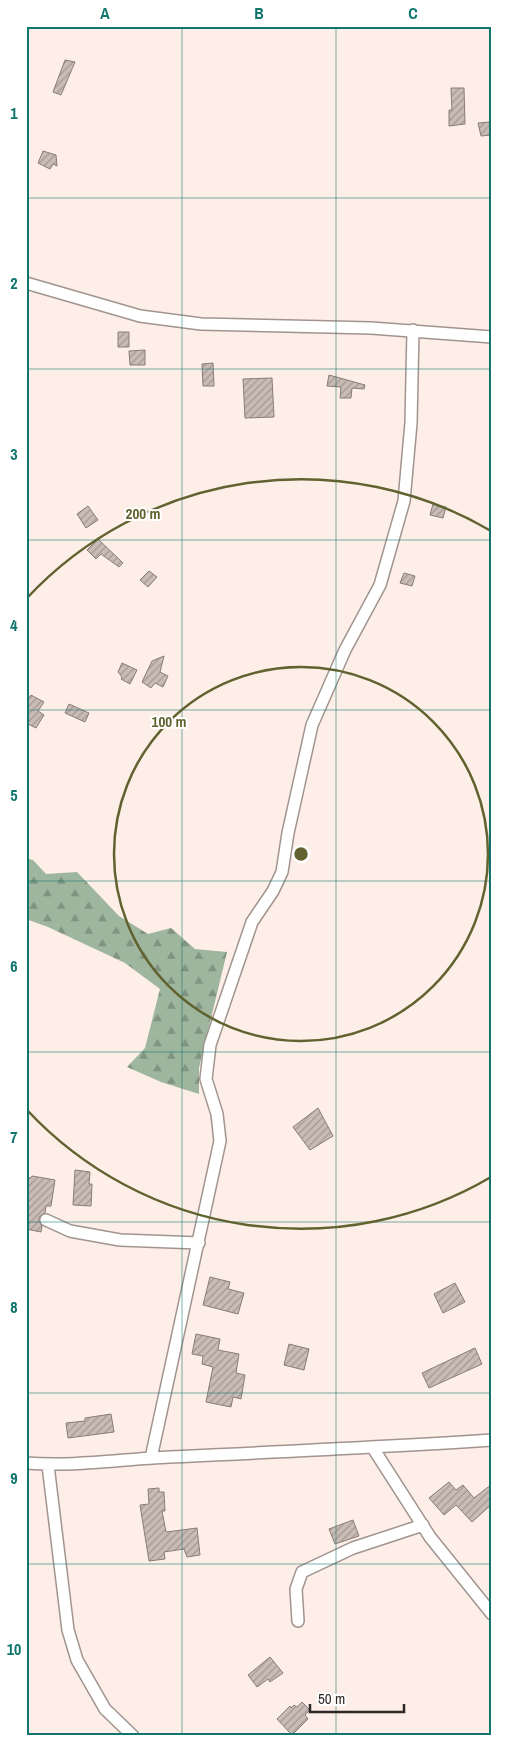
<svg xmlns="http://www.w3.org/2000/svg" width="518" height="1762" font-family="'Archivo Narrow',sans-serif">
	<defs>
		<pattern id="forest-firs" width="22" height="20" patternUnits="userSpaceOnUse" patternTransform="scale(1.25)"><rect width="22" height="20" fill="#9eb59e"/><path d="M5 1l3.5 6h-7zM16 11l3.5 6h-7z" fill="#819381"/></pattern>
		<pattern id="building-hatch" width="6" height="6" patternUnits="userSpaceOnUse" patternTransform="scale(1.25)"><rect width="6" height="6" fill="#c9bbb5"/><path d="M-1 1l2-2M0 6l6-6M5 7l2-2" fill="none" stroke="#a49893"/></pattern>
	</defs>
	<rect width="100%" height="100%" fill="#fdeee7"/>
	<!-- forest -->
	<path fill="url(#forest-firs)" d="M26,858L33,860L46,874L77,872L119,916L148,934L171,928L195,949L227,952L199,1068V1094L161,1082L127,1067L145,1048L160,989L125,963L48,927L26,919Z"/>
	<!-- building -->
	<path fill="url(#building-hatch)" stroke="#897c76" d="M65,60L75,62L61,95L53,92Z
		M451,88H464L465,124L449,126V110H452Z
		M489,122L491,135L481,136L478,123Z
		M43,151L56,155L57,166L53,164L50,169L38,163Z
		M118,332H129V347H118Z
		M145,350V365H130L129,351Z
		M213,363L214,386H203L202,364Z
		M329,375L365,385L364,389L352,388L351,398H340L341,387L327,386Z
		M272,378L274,417L245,418L243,379Z
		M433,504L446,507L443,518L430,515Z
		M88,506L98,520L86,528L77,514Z
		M98,539L123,563L119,567L101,554L96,559L87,550Z
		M149,571L157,577L148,587L140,580Z
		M404,573L415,576L412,586L400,583Z
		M164,656L160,672L168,676L163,687L155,683L151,688L142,682L152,661Z
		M122,663L137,670L130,684L121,679L122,677L118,672Z
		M31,695L44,702L38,711L44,715L36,728L26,723V703Z
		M69,704L89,713L85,722L65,713Z
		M318,1108L333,1136L310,1150L293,1127Z
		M75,1170L90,1172L89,1184H92L91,1206L73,1205Z
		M32,1176L55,1180L51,1206H46L45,1213L39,1217V1221L42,1226L41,1232L26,1229V1177L31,1178Z
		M210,1277L230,1282L228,1289L244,1293L238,1314L203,1305Z
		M455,1283L465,1302L443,1313L434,1294Z
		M196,1334L220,1339L218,1350L239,1354L236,1373L245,1375L241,1399L233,1397L231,1407L206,1402L213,1367L202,1364L203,1356L192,1354Z
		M289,1344L309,1349L304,1370L284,1365Z
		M475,1348L482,1364L429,1388L422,1373Z
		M111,1414L114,1432L68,1438L66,1423L85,1421V1418Z
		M449,1482L456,1490L463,1485L474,1498L492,1484V1504L472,1522L456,1505L444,1515L429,1498Z
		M159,1488V1492H164L165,1511H162L166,1532L197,1528L200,1555L187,1557L184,1549L164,1552L165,1559L149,1561L140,1505L149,1504L148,1489Z
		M353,1520L359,1536L335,1544L329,1529Z
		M270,1657L283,1673L270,1682L268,1679L257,1687L248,1675Z
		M302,1702L310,1710L305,1715L308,1719L292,1735L277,1719L290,1706L291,1708L294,1705L297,1707Z"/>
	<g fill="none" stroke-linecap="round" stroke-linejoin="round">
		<defs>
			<path id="minor" d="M26,283L140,316L201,324L371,328L492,337
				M46,1220L70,1231L120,1240L199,1243
				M373,1448L430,1537L492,1614
				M151,1458L220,1141L217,1114L206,1079L210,1045L252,922L273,891L282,872L288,833L312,725L345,650L380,585L404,501L411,423L413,330
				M26,1463C74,1467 122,1459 170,1457C277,1452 385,1447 492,1440
				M48,1465L68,1630L77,1660L105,1709L133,1736
				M298,1621L296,1589L302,1572L353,1548L423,1525"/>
		</defs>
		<!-- minor casing -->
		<use href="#minor" stroke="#a1948e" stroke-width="14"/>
		<!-- minor -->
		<use href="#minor" stroke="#fff" stroke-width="11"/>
	</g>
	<!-- grid -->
	<path fill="none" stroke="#0f766e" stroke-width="1" stroke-opacity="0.55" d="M182,26V1736M336,26V1736M26,198H492M26,369H492M26,540H492M26,710H492M26,881H492M26,1052H492M26,1222H492M26,1393H492M26,1564H492"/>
	<!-- distance rings -->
	<g fill="none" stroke="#60622f" stroke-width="2.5">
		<circle cx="301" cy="854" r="187"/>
		<path d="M491 1177A375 375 0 0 1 27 1110M27 598A375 375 0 0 1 491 531"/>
	</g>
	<circle cx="301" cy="854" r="8" fill="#60622f" stroke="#fff" stroke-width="2.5"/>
	<g font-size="15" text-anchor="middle" font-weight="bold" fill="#60622f" stroke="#fff" stroke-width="4" stroke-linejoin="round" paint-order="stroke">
		<text x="143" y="519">200 m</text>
		<text x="169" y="727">100 m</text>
	</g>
	<!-- border -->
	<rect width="518" height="1762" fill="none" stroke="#ffffff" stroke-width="55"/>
	<!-- scale -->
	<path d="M310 1704v8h94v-8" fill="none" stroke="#2d2725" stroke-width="2.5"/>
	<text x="318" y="1704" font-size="15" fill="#2d2725" stroke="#ffffff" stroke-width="4" paint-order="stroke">50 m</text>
	<rect x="28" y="28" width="462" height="1706" fill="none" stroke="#0f766e" stroke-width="2"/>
	<g font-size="16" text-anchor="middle" font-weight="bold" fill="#0f766e">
		<text x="105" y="19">A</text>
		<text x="259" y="19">B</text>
		<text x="413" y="19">C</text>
		<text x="14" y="119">1</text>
		<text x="14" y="289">2</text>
		<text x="14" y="460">3</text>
		<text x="14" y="631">4</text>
		<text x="14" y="801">5</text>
		<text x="14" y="972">6</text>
		<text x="14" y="1143">7</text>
		<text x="14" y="1313">8</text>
		<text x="14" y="1484">9</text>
		<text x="14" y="1655">10</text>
	</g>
</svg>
